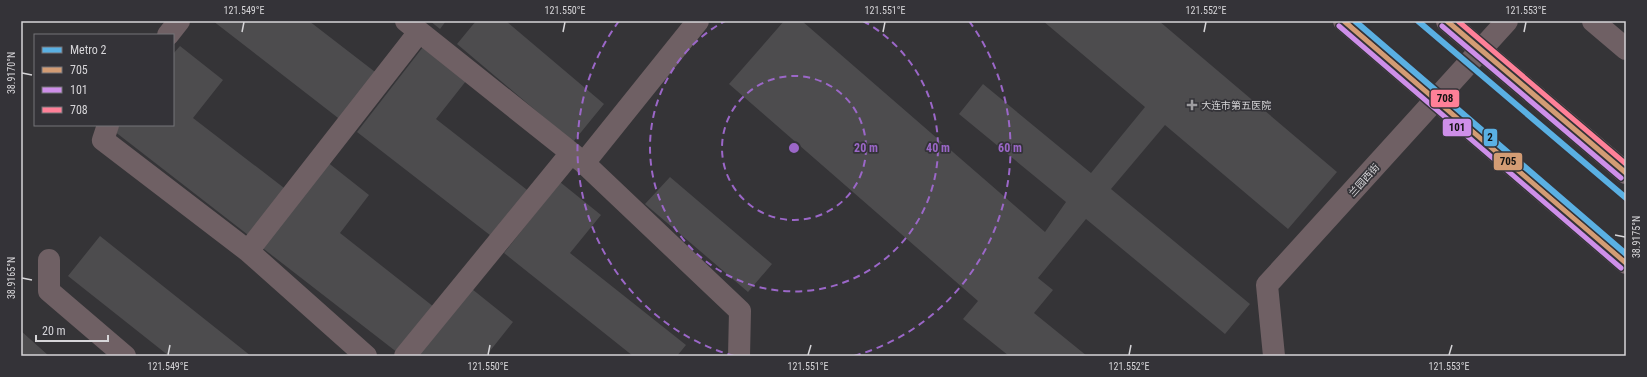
<svg xmlns="http://www.w3.org/2000/svg" width="1647" height="377" font-family="'Roboto Condensed','Noto Sans SC',sans-serif">
	<rect width="100%" height="100%" fill="#353437"/>
	<!-- building -->
	<path fill="#4d4c4e" d="M213,21H309L379,75L342,121Z
		M430,21H446L440,29Z
		M476,21H506L604,104L573,142L457,44Z
		M784,21H802L1045,232L1066,202L959,114L983,84L1091,173L1145,107L1043,21H1159L1337,172L1288,229L1165,125L1111,189L1250,304L1225,334L1086,219L1038,278L1053,290L1034,313L1087,356H1009L963,319L978,301L729,84Z
		M180,46L223,80L193,118L288,191L252,238L114,131L118,125H173V54Z
		M423,47L466,81L436,119L531,193L495,239L357,132Z
		M326,161L369,195L340,233L434,307L398,353L260,246Z
		M670,177L772,264L748,292L645,204Z
		M560,182L601,215L570,253L686,345L677,356H633L504,253Z
		M100,236L251,356H169L68,276Z
		M472,289L513,322L486,356H418Z
		M21,331L49,356H21Z"/>
	<g fill="none" stroke-linecap="round" stroke-linejoin="round">
		<!-- minor -->
		<path stroke="#6f6064" stroke-width="22" d="M406,21L584,163L740,311L739,356
			M1593,21L1626,49
			M168,35L179,21
			M108,125L103,140L248,251L366,356
			M584,163L698,21
			M248,251L419,32
			M49,260V291L125,356
			M405,356L571,153
			M1274,356L1267,285L1507,21"/>
		<!-- primary -->
		<path stroke="#7a676d" stroke-width="22" d="M1344,21L1626,263
			M1447,21L1626,173"/>
		<defs>
			<path id="bus-1" d="M1344,21L1626,263
				M1447,21L1626,173"/>
			<path id="bus-2" d="M1339,26L1621,268
				M1442,26L1621,178"/>
			<path id="bus-3" d="M1355,21L1626,254
				M1458,21L1626,164"/>
		</defs>
		<!-- bus-1 casing -->
		<use href="#bus-1" stroke="#343338" stroke-width="8"/>
		<!-- bus-2 casing -->
		<use href="#bus-2" stroke="#343338" stroke-width="8"/>
		<!-- bus-3 casing -->
		<use href="#bus-3" stroke="#343338" stroke-width="8"/>
		<!-- bus-1 -->
		<use href="#bus-1" stroke="#d39c74" stroke-width="5"/>
		<!-- bus-2 -->
		<use href="#bus-2" stroke="#ce8fe9" stroke-width="5"/>
		<!-- bus-3 -->
		<use href="#bus-3" stroke="#ff8098" stroke-width="5"/>
		<defs>
			<path id="metro-1" d="M1355,21L1626,254
				M1418,21L1626,198"/>
		</defs>
		<!-- metro-1 casing -->
		<use href="#metro-1" stroke="#343338" stroke-width="9"/>
		<!-- metro-1 -->
		<use href="#metro-1" stroke="#5ab0e3" stroke-width="6"/>
	</g>
	<!-- ticks -->
	<path fill="none" stroke="#d6d5d8" stroke-width="1.5" d="M242,32L244,22M563,32L565,22M883,32L885,22M1204,32L1206,22M1524,32L1526,22M22,73L32,75M1615,235L1625,237M22,278L32,280M168,355L170,345M488,355L490,345M808,355L811,345M1129,355L1131,345M1449,355L1452,345"/>
	<!-- distance rings -->
	<g fill="none" stroke="#9b67c8" stroke-width="2" stroke-dasharray="7 5">
		<circle cx="794" cy="148" r="72"/>
		<path d="M863 21A144 144 0 1 1 725 21"/>
		<path d="M734 356A216 216 0 0 1 619 21M969 21A216 216 0 0 1 854 356"/>
	</g>
	<!-- markers -->
	<path fill="#9e9da0" stroke="#343338" stroke-width="1.5" d="M1190 99h4v4h4v4h-4v4h-4v-4h-4v-4h4z"/>
	<g text-anchor="middle" dominant-baseline="central" stroke-width="3.5" stroke-linejoin="round" paint-order="stroke">
		<!-- poi labels -->
		<g font-size="10" fill="#d6d5d8" stroke="#343338" text-anchor="start">
			<text x="1201" y="105">大连市第五医院</text>
		</g>
		<!-- street labels -->
		<g font-size="10" fill="#d6d5d8" stroke="#343338">
			<text transform="translate(1364 180) rotate(-48)">兰园西街</text>
		</g>
	</g>
	<circle cx="794" cy="148" r="6" fill="#9b67c8" stroke="#343338" stroke-width="2"/>
	<g font-size="12" text-anchor="middle" font-weight="bold" fill="#9b67c8" stroke="#343338" stroke-width="3.5" stroke-linejoin="round" paint-order="stroke">
		<text x="866" y="152">20 m</text>
		<text x="938" y="152">40 m</text>
		<text x="1010" y="152">60 m</text>
	</g>
	<g stroke="#343338" stroke-width="1.5">
		<rect x="1430" y="89" width="30" height="19" rx="4" fill="#ff8098"/>
		<rect x="1442" y="118" width="30" height="19" rx="4" fill="#ce8fe9"/>
		<rect x="1483" y="128" width="15" height="19" rx="4" fill="#5ab0e3"/>
		<rect x="1493" y="152" width="30" height="19" rx="4" fill="#d39c74"/>
	</g>
	<g font-size="11" text-anchor="middle" font-weight="bold" fill="#111">
		<text x="1445" y="102">708</text>
		<text x="1457" y="131">101</text>
		<text x="1490" y="141">2</text>
		<text x="1508" y="165">705</text>
	</g>
	<!-- border -->
	<rect width="1647" height="377" fill="none" stroke="#343338" stroke-width="44"/>
	<!-- legend -->
	<rect x="34" y="34" width="140" height="92" fill="#343338" stroke="#757478"/>
	<rect x="42" y="47" width="20" height="6" fill="#5ab0e3" stroke="#757478"/>
	<text x="70" y="54" font-size="12" fill="#d6d5d8">Metro 2</text>
	<rect x="42" y="67" width="20" height="6" fill="#d39c74" stroke="#757478"/>
	<text x="70" y="74" font-size="12" fill="#d6d5d8">705</text>
	<rect x="42" y="87" width="20" height="6" fill="#ce8fe9" stroke="#757478"/>
	<text x="70" y="94" font-size="12" fill="#d6d5d8">101</text>
	<rect x="42" y="107" width="20" height="6" fill="#ff8098" stroke="#757478"/>
	<text x="70" y="114" font-size="12" fill="#d6d5d8">708</text>
	<!-- scale -->
	<path d="M36 335v6h72v-6" fill="none" stroke="#d6d5d8" stroke-width="2"/>
	<text x="42" y="335" font-size="12" fill="#d6d5d8" stroke="#343338" stroke-width="3" paint-order="stroke">20 m</text>
	<rect x="22" y="22" width="1603" height="333" fill="none" stroke="#d6d5d8" stroke-width="1.5"/>
	<g font-size="10" text-anchor="middle" fill="#d6d5d8">
		<text x="244" y="14">121.549°E</text>
		<text x="565" y="14">121.550°E</text>
		<text x="885" y="14">121.551°E</text>
		<text x="1206" y="14">121.552°E</text>
		<text x="1526" y="14">121.553°E</text>
		<text transform="translate(11 73) rotate(-90)" y="4">38.9170°N</text>
		<text transform="translate(1636 237) rotate(-90)" y="4">38.9175°N</text>
		<text transform="translate(11 278) rotate(-90)" y="4">38.9165°N</text>
		<text x="168" y="370">121.549°E</text>
		<text x="488" y="370">121.550°E</text>
		<text x="808" y="370">121.551°E</text>
		<text x="1129" y="370">121.552°E</text>
		<text x="1449" y="370">121.553°E</text>
	</g>
</svg>
